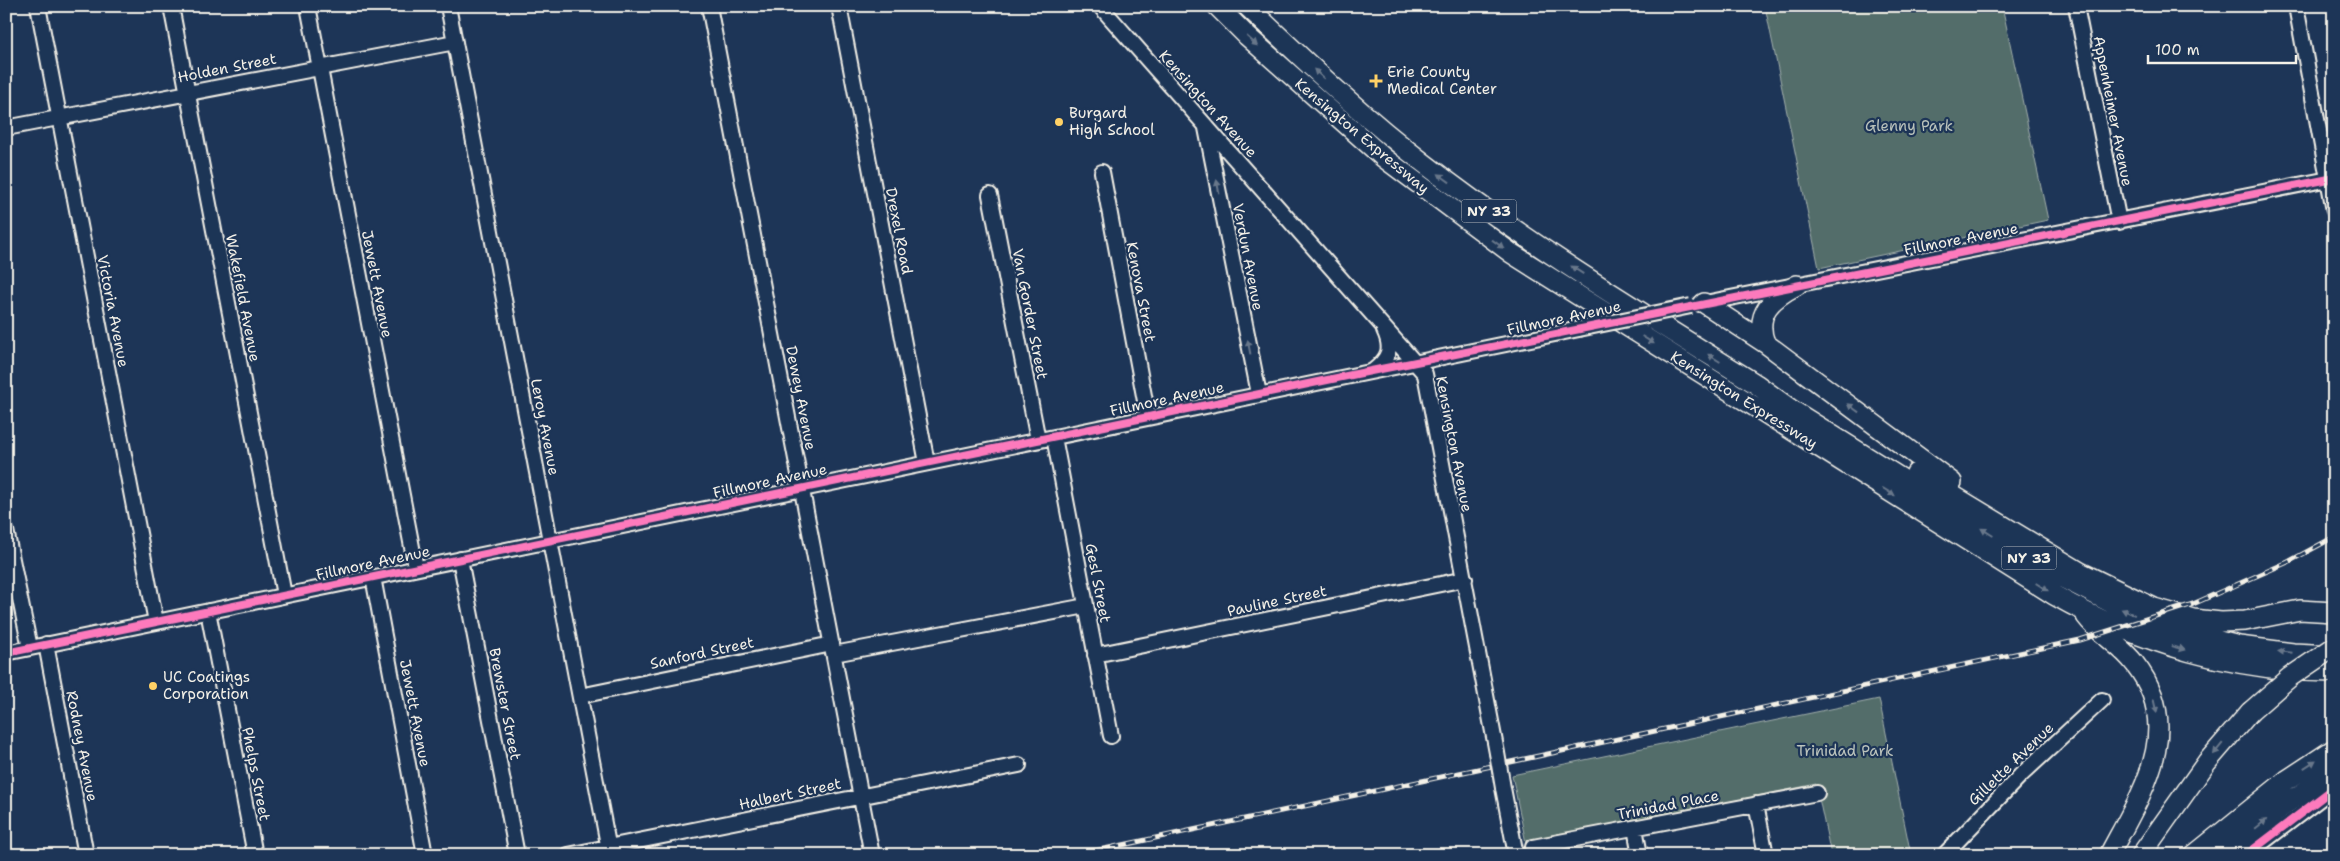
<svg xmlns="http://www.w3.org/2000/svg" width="2340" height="861" font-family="'Shantell Sans',sans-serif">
	<rect width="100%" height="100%" fill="#1d3557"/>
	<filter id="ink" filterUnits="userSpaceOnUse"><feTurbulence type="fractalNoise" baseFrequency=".02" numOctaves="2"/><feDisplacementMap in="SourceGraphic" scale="10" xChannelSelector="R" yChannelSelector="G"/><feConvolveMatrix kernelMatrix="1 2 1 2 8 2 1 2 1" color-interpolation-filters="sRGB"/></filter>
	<g filter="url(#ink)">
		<!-- green -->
		<path fill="#526d6b" stroke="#a3afaa" d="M1765,6H2002L2048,220L1819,268Z
			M1879,699L1911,855H1831L1816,784L1526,843L1512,775Z"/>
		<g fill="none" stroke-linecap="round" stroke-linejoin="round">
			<defs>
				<path id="minor" d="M38,6L156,622
					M171,6L284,595
					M308,6L416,568
					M448,6L610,855
					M709,6L872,855
					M839,6L927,463
					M1100,6L1425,374L1497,753
					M2076,6L2119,222
					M2296,6L2334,211
					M6,128L455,42
					M1206,128L1259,394
					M1102,172L1148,417
					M990,195L1038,440
					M1700,304L2334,178
					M1373,371C1389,358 1393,349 1384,330
					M1054,437L1111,736
					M6,530L30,648
					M460,559L517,855
					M373,577L425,855
					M208,611L255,855
					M46,644L86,855
					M6,653L1579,329
					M834,654L1086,606
					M1095,655L1465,579
					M580,696L832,644
					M1503,788L1516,855
					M1756,804L1766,855
					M1635,828L1640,855
					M568,855L1019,765
					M1535,855L1533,847L1817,793
					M1944,855L2020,776L2102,700
					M2246,855L2334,788"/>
				<path id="highway" d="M1217,6L1247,36L1384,158L1511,253L2054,595C2138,643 2237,672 2334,672
					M1247,6C1304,60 1362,116 1425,164C1529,245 1644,314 1756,384L1789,408L2049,571L2131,613L2183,632L2239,646L2293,653L2333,655
					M1704,303L1765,343L1952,482
					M1765,343C1754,313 1772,298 1797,285
					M1916,473L2080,572L2154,608L2193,619L2221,622L2245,621L2300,610L2334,612
					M2086,616C2100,635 2121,645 2135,664C2186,729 2141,794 2109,855
					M2141,855L2207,762L2250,712
					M2194,855L2287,780L2334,749
					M2224,855L2286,804L2334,771"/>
			</defs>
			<!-- minor casing -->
			<use href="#minor" stroke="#f4f1e8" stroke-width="18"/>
			<!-- highway casing -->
			<use href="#highway" stroke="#f4f1e8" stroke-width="22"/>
			<!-- minor -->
			<use href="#minor" stroke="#1d3557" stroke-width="14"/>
			<!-- highway -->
			<use href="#highway" stroke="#1d3557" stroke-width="19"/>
			<defs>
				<path id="rail" d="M1076,855L2080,640L2193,604L2288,562L2334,537"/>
			</defs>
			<!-- rail casing -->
			<use href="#rail" stroke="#f4f1e8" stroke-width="5"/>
			<!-- rail -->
			<use href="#rail" stroke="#1d3557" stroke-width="3" stroke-dasharray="9" stroke-linecap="butt"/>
			<defs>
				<path id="minor-bridge" d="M1579,329L1691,306
					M1497,753L1503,788"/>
				<path id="highway-bridge" d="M2250,712L2290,677L2334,647"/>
			</defs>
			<!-- minor-bridge casing -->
			<use href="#minor-bridge" stroke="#f4f1e8" stroke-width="18" stroke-linecap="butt"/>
			<!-- highway-bridge casing -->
			<use href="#highway-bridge" stroke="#f4f1e8" stroke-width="22" stroke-linecap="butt"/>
			<!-- minor-bridge -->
			<use href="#minor-bridge" stroke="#1d3557" stroke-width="14"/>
			<!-- highway-bridge -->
			<use href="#highway-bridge" stroke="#1d3557" stroke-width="19"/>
			<defs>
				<path id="cycleway" d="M6,653L1366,372L2334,178
					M2246,855L2334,788"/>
			</defs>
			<!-- cycleway casing -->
			<use href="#cycleway" stroke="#1d3557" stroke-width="11"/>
			<!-- cycleway -->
			<use href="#cycleway" stroke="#fd7abc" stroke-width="8"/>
		</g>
		<!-- one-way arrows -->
		<defs><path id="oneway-solid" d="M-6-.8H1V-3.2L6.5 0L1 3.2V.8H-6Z" transform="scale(1.25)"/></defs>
		<g fill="#68778a">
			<use href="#oneway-solid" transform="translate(1252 41) rotate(42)"/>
			<use href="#oneway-solid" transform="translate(1319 74) rotate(-137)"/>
			<use href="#oneway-solid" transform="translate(1444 178) rotate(-144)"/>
			<use href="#oneway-solid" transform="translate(1218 187) rotate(-101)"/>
			<use href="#oneway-solid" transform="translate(1498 244) rotate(36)"/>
			<use href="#oneway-solid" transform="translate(1577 270) rotate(-147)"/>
			<use href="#oneway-solid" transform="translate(1648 340) rotate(32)"/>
			<use href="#oneway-solid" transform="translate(1249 347) rotate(-101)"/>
			<use href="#oneway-solid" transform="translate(1714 358) rotate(-148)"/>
			<use href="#oneway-solid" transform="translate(1853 408) rotate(-144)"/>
			<use href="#oneway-solid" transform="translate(1889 492) rotate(32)"/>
			<use href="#oneway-solid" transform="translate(1987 532) rotate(-148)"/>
			<use href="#oneway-solid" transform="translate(2042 587) rotate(32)"/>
			<use href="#oneway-solid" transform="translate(2128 612) rotate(-156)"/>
			<use href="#oneway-solid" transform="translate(2178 648) rotate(16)"/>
			<use href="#oneway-solid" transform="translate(2285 652) rotate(-174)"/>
			<use href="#oneway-solid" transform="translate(2155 706) rotate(77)"/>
			<use href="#oneway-solid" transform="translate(2218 749) rotate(129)"/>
			<use href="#oneway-solid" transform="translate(2310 764) rotate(-33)"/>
			<use href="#oneway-solid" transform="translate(2261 824) rotate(-39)"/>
		</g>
	</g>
	<!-- markers -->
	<g fill="#ffd166" stroke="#1d3557" stroke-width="2">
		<path d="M1373.5 73.5h5v5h5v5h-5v5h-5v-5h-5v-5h5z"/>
		<circle cx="1059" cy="122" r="5"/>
		<circle cx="153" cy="686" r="5"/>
	</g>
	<g text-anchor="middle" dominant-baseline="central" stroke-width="4.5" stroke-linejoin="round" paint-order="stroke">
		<!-- shield labels -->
		<g fill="#1d3557" stroke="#b4b9bc" stroke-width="1">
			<rect x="1461.5" y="199.5" width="55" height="23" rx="4"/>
			<rect x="2001.5" y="546.5" width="55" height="23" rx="4"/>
		</g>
		<g font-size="14" font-weight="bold" fill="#f4f1e8">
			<text x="1489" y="211">NY 33</text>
			<text x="2029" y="558">NY 33</text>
		</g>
		<!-- street labels -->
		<g font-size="15" fill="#f4f1e8" stroke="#1d3557">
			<text transform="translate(227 68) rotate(-11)">Holden Street</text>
			<text transform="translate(1208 104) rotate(48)">Kensington Avenue</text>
			<text transform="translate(2113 111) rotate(79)">Appenheimer Avenue</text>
			<text transform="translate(1362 136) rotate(40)">Kensington Expressway</text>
			<text transform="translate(899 231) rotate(79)">Drexel Road</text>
			<text transform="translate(1961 239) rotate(-11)">Fillmore Avenue</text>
			<text transform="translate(1248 257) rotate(79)">Verdun Avenue</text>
			<text transform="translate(377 284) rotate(79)">Jewett Avenue</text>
			<text transform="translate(1141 292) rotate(79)">Kenova Street</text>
			<text transform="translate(243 298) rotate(79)">Wakefield Avenue</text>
			<text transform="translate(113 311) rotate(79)">Victoria Avenue</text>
			<text transform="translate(1030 314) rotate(79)">Van Gorder Street</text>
			<text transform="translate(1564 318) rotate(-12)">Fillmore Avenue</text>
			<text transform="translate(801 398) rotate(79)">Dewey Avenue</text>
			<text transform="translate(1167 399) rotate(-12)">Fillmore Avenue</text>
			<text transform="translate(1744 400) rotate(32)">Kensington Expressway</text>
			<text transform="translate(545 427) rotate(79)">Leroy Avenue</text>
			<text transform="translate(1454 444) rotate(79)">Kensington Avenue</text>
			<text transform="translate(770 481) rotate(-12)">Fillmore Avenue</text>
			<text transform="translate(373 563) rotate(-12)">Fillmore Avenue</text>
			<text transform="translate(1098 583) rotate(79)">Gesl Street</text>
			<text transform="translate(1277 601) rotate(-12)">Pauline Street</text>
			<text transform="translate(702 653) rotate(-12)">Sanford Street</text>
			<text transform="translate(505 704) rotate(79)">Brewster Street</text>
			<text transform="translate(415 713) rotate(79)">Jewett Avenue</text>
			<text transform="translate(82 746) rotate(79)">Rodney Avenue</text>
			<text transform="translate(2011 764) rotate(-44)">Gillette Avenue</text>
			<text transform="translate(256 774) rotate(79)">Phelps Street</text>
			<text transform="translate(790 794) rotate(-12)">Halbert Street</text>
			<text transform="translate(1668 805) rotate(-11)">Trinidad Place</text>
		</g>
		<!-- poi labels -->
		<g font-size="15" fill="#f4f1e8" stroke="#1d3557" text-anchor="start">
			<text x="1387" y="72">Erie County<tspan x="1387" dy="17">Medical Center</tspan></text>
			<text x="1069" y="113">Burgard<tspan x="1069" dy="17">High School</tspan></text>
			<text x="163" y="677">UC Coatings<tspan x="163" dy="17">Corporation</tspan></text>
		</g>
		<!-- park labels -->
		<g font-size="15" fill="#bbc3bc" stroke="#1d3557">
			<text x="1909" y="126">Glenny Park</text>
			<text x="1845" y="751">Trinidad Park</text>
		</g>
	</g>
	<!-- margin -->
	<rect width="2340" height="861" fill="none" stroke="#1d3557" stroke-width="25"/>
	<rect x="12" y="12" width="2315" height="836" fill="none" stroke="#f4f1e8" stroke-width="2" filter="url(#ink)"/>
	<!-- scale -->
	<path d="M2148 55v8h148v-8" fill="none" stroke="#f4f1e8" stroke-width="2.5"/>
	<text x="2155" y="55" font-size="15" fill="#f4f1e8" stroke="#1d3557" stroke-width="4" paint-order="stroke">100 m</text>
</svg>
